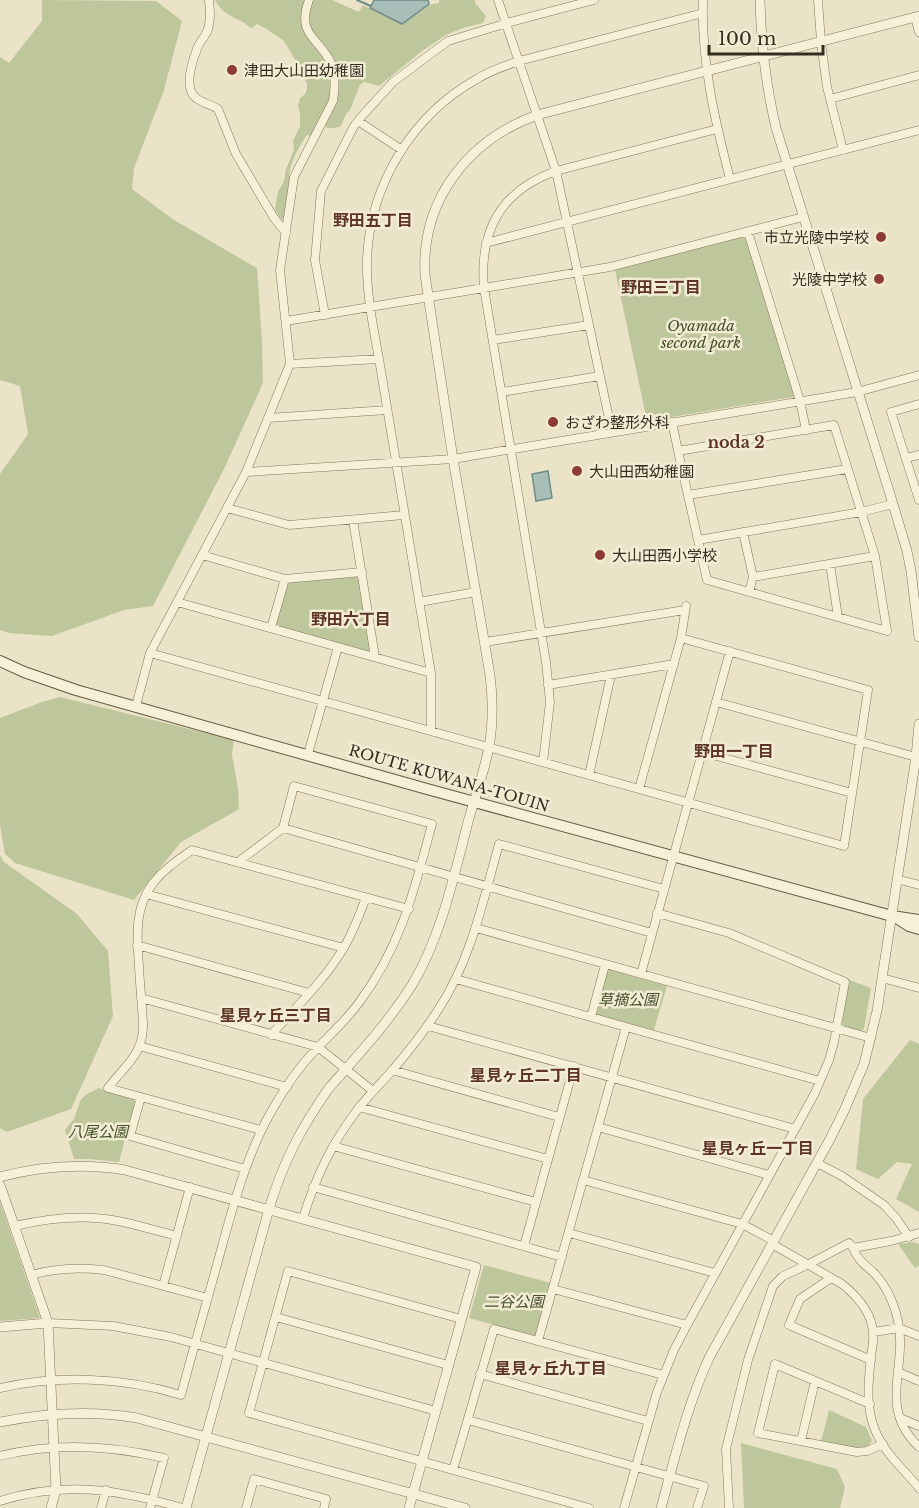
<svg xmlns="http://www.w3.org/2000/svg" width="919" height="1508" font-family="'Libre Baskerville','Noto Sans JP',serif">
	<rect width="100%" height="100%" fill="#eae3c7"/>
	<!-- green -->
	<path fill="#bec79b" d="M42,0L156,1L182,21L164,90L134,168L132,189L174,220L257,268L262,341L263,383L225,467L153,606L124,610L52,636L9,633L0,630V474L28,434L20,386L0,380V57L9,63L42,21Z
		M215,0H306C288,44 340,50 331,94C327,109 318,123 311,136L307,135C299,146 286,169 290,183L284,221L279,217L275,209L278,192L284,181L286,169L294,150L293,141L300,126V114L298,106L300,98L305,94L307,89V84L296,61L284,41L265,28L257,24L252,28C247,26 244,22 239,20C229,16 220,10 215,0Z
		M313,0H332L359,12L363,5L402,24L428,5L439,3V0H475V3L486,16L483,23L463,28L446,35L422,51L379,86L364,82L360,85L350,110L346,114L341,126L335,128H327L325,125L338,83L310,30C307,20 308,10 313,0Z
		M744,236L747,238L795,395L793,397L647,421L615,270Z
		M357,577L359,578L370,649L368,652L279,627L276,623L288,584L290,582Z
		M60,697L234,740L232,755L238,788L239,809L181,842L134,900L15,863L5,854L0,825V718L42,702Z
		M0,855L4,862L77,914L108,951L113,1016L71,1109L7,1132L0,1128Z
		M611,970L667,986L654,1030L598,1015L597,1012L607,971Z
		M849,980L871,988L864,1029L860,1031L844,1027L842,1024Z
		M910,1040L919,1044V1212L896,1199L912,1164L897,1162L878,1179L856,1169L863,1099Z
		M99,1088L134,1099L135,1102L119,1162L89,1159H74L65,1130L74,1119L81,1099L87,1094Z
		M0,1202L40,1318L0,1321Z
		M913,1242L919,1244V1266L915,1268L898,1244Z
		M484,1265L551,1283L536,1334L534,1336L469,1318Z
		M829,1410L866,1427L872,1441L868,1447L857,1450L821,1442Z
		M741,1443L837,1469L845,1487L840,1508H744Z"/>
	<!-- water -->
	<path fill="#a7beb9" stroke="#6f8c87" stroke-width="1.5" d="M374,0H428L429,4L402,24L370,8Z
		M548,471L552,498L536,501L532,474Z"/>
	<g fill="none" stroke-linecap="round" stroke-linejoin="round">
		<!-- stream -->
		<path stroke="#6f8c87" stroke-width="2" d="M357,0L371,6"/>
		<defs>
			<path id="minor" d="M209,0C210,10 211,19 208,29C206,36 199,42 197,49C192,62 185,83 193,95C199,103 211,104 218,109L236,154L274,218L286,233
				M498,0L556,171L612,432
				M703,0C701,61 715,121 730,179
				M818,0L821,42L827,87L843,150
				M915,17L919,32
				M830,99L919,75
				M358,121L402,150
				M748,232L800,401L806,430
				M486,243L919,130
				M325,315L315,260L321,191L354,126L362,116L393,82L448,41L507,23L594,0
				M286,321L610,267L803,217
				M493,340L589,325
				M379,359C373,326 366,292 367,259C370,185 412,115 477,79C490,71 504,66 519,61L703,13
				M290,364L379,359L431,673V730
				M502,392L600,376
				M919,404L891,412L919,500
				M268,418L387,410
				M672,422L678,451
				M834,425L875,556L887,631L707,580L678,451Z
				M906,458L919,455
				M246,472L453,459L857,392L919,375
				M688,495L847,469
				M227,508L289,525L404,515
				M353,520L375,657
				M743,532L753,577L749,592
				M698,540L861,512L893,504
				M202,555L285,579L362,572
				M830,564L838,617
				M753,577L875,556
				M177,602L431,673
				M419,602L476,592
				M271,628L285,579
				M485,642L685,610
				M150,653L844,846L868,690L681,638
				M548,685L674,664
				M716,702L916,757
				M136,706L150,653L246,472L290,364L280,270L294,177L333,101C335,89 336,75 331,63C319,37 296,36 309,0
				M702,752L852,793
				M308,754L338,647
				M543,762L550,702L546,662L484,288C479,231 500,191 556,171L717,129
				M589,775L611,675
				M639,789L681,638L686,606
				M283,828C406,864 529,898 652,933
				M904,881L919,885
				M146,894L344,948
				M476,928L871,1038
				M137,945L309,993
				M641,974L730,651
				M882,978L919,988
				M456,979L626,1027
				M141,998L318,1047L373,1091
				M591,1017L605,965
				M428,1026L795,1129
				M271,1035C296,1007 324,981 343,949C353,933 359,915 366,898
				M139,1046L287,1087
				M392,1070L559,1117
				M141,1097L130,1136L245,1169
				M359,1107L548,1159
				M598,1127L769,1175
				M261,1130L108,1088C125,1065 144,1055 143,1023C142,1004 140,986 139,967C137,937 134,908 153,883C164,869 178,860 192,850L409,909
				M333,1146L536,1202
				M817,1163L842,1176L884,1205L896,1218L909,1237
				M583,1180L742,1224L774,1241
				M313,1187L562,1257
				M303,1218C316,1177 331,1144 358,1109C368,1096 380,1084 391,1072C408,1052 424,1032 438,1010C471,960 483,901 499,844L664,889
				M15,1226C49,1218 83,1214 118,1221C138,1225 157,1231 177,1236
				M569,1233L715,1273
				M772,1244L842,1284C857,1296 872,1312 873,1333C874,1341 872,1349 871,1356C869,1377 866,1400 872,1421C880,1450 901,1466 919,1488
				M524,1246L574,1066
				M853,1248C857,1259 864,1264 873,1272C886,1285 894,1303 898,1321C908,1368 877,1407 919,1447
				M31,1275C56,1268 79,1267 104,1270L208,1298
				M831,1278L800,1299L789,1325L871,1360
				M163,1286L190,1187
				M553,1289L687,1325
				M276,1317L448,1365
				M461,1319L288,1271L249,1413L589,1508
				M48,1323L113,1326L171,1337L436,1411
				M874,1332L899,1328L919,1336
				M538,1341L626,1027L820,1081
				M898,1372L919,1381
				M480,1374L648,1421
				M0,1388C59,1375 123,1377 181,1395C194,1346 208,1298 221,1250C233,1206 245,1162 266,1121C278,1099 292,1076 309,1057C325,1039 344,1023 358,1004C401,947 414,891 432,824L294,786L283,828L238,862
				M870,1404L775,1364L758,1433L857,1452L867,1451L883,1444
				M900,1418L919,1426
				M468,1420L704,1486L697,1508
				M801,1441L815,1381
				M0,1456C55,1442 109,1445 164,1458L150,1508
				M453,1470L494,1329L663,1375
				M0,1501C66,1480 119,1490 183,1508
				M101,1508L106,1490
				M246,1508L254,1479L326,1499L324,1508
				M624,1508L657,1392L674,1350L687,1325L815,1093L829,1060L834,1042L845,982L729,933L657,913
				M729,1508L726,1449L748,1360L773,1286L783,1276L807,1265L849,1243L853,1248L891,1241L919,1233"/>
			<path id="tertiary" d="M760,0C761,44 766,86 776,128L893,504L907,551L911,571L919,637
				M0,1177C42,1166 82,1163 125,1170L476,1267L409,1508
				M0,1185L48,1323L56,1490L51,1508
				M0,1327L48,1323
				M0,1422C46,1413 91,1410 137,1418L465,1508
				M186,1508L269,1209C283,1162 301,1128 329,1088C358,1055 388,1023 412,985C441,937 454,876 468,822C475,797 484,773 489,747C493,724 493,699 490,675L453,459L425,275C421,200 468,140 537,115L919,16
				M661,1508C675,1457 687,1406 709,1358L830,1139L844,1111L864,1064L877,1011L916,757L919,724"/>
			<path id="secondary" d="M0,661L24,672L76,690L427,789L892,916L919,920
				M895,917L909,926L919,929"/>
		</defs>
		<!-- minor casing -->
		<use href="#minor" stroke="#84755e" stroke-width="9"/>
		<!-- tertiary casing -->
		<use href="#tertiary" stroke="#84755e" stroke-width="10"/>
		<!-- secondary casing -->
		<use href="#secondary" stroke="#665741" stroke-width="12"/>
		<!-- minor -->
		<use href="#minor" stroke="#f6f0d9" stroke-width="8"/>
		<!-- tertiary -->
		<use href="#tertiary" stroke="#f6f0d9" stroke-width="9"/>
		<!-- secondary -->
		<use href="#secondary" stroke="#f6f0d9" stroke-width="10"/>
	</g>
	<!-- markers -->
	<g fill="#8d3b34" stroke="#f2ecd5" stroke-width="2">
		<circle cx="232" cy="70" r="6"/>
		<circle cx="881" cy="237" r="6"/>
		<circle cx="879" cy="279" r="6"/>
		<circle cx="553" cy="422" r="6"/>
		<circle cx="577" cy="471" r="6"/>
		<circle cx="600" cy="555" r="6"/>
	</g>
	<g text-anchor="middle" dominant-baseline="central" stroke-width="5" stroke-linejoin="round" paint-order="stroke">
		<!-- poi labels -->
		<g font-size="15" fill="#362c20" stroke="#f2ecd5" text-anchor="start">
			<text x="244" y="70">津田大山田幼稚園</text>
			<text x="869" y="237" text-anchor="end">市立光陵中学校</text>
			<text x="867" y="279" text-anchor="end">光陵中学校</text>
			<text x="565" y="422">おざわ整形外科</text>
			<text x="589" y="471">大山田西幼稚園</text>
			<text x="612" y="555">大山田西小学校</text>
		</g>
		<!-- park labels -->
		<g font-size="15" font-style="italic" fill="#435029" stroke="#f2ecd5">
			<text x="701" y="325">Oyamada<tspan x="701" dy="17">second park</tspan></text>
			<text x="628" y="999">草摘公園</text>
			<text x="98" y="1131">八尾公園</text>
			<text x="514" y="1301">二谷公園</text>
		</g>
		<!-- street labels -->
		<g font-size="15" fill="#362c20" stroke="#f2ecd5">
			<text transform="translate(449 778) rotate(16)">ROUTE KUWANA-TOUIN</text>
		</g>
		<!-- neighbourhood labels -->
		<g font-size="16" font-weight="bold" fill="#5e3524" stroke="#f2ecd5">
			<text x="373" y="220">野田五丁目</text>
			<text x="661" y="287">野田三丁目</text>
			<text x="736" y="442">noda 2</text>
			<text x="351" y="619">野田六丁目</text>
			<text x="734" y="751">野田一丁目</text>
			<text x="276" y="1015">星見ヶ丘三丁目</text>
			<text x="526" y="1075">星見ヶ丘二丁目</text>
			<text x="758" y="1148">星見ヶ丘一丁目</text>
			<text x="551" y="1368">星見ヶ丘九丁目</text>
		</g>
	</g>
	<!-- scale -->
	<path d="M709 45v9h114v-9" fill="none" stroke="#362c20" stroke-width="3"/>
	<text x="718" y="45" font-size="18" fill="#362c20" stroke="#f2ecd5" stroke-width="4.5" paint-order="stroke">100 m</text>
</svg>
